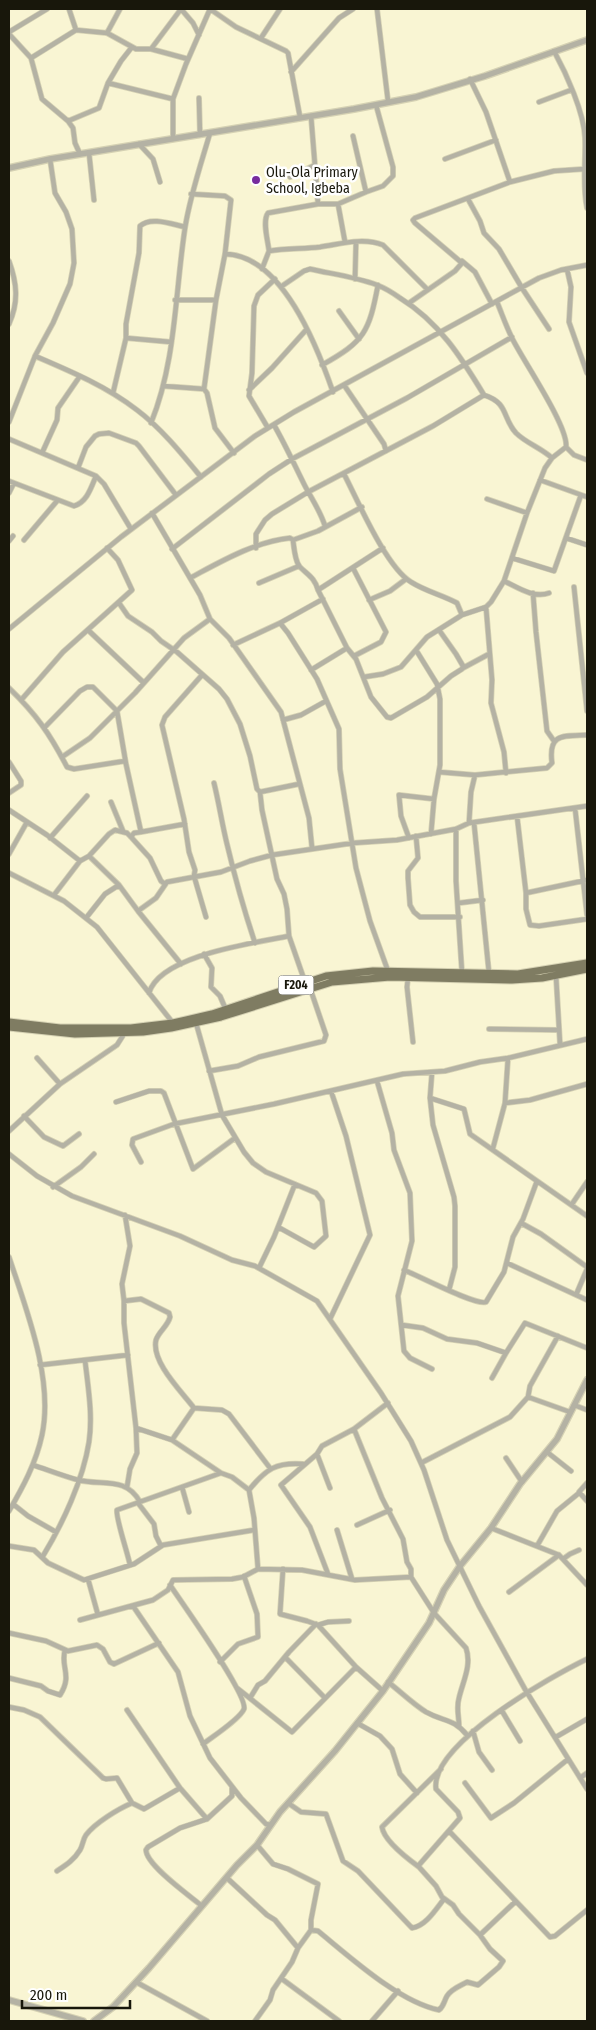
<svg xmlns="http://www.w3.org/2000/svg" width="596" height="2030" font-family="'Fira Sans Condensed',sans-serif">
	<rect width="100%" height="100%" fill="#f9f5d3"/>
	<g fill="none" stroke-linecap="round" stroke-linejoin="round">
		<defs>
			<path id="minor" d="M69,9L76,30
				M181,9L193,23L199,35
				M210,9L236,27L286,51L288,53L300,117
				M377,9L388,101
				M9,32L47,9
				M107,33L120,9
				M9,34L31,58L42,99L68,121L73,128L75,143L80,154
				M261,38L280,9
				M151,49L181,9
				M554,51C566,73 584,112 585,138C586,161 582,185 587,208
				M31,58L76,30L107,33L136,49H151L188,59
				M291,72L339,18L353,9
				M470,79L486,112L510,182
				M108,83L173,99
				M199,98L200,135
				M539,102L571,90
				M311,116L318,204
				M68,121L99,108L108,83L121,61L132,47
				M353,136L366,192
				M173,139V99L186,64L210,9
				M139,144L153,159L160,182
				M89,153L94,200
				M445,159L496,140
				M290,177L315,165
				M191,194L225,196L231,200L225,254L216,300L204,389L207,393L215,428L234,453
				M468,199L480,221L484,233L499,249L522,288L549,329
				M338,204L345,242
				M269,251C268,241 262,221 268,213L318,204H338L366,192L383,186L393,176V167L376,105
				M225,254C282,255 317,346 333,392
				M9,261C17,283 19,302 9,324
				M462,261L475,272L492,304
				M262,269L269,251C286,248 303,249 320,247C341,244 363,237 383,245L428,290
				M567,269L571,287L569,322L587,373
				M355,279L356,242
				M282,286L304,271L310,269C332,274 356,277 377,285C385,288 393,293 400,298C439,322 461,357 484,395C509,403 502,418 516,433C526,443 541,448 552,458
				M175,300H216
				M409,303L455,271L462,263L415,223L413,220L415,218L510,182L554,171L584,169
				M339,311L359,339
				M126,338L171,342
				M35,356C70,371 106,386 137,410C161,428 182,454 201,477
				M322,365C365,341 369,332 378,285
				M344,385L384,444L386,451
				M163,386L204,389
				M249,390L272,368L306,330
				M113,393L126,338V324L139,253L140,226C151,216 171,224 185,227
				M9,422L35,356L53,323L70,284L74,263L72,229L66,212L55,193L50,159
				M151,423C176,362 175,293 185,228C190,196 201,164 210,133
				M274,425C285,444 294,464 304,484C311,498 320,510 325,526
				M268,428L249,396L252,373L254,306L258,295L275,279
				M9,439L96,476L104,484L131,529
				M566,447L574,455L587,460
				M42,453L57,420L58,408L80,376
				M78,468L86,447L95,436L99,434L109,433L136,443L139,446L176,495
				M344,474C358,501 386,567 411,582C425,591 442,595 457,603L462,615
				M540,480L587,497
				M9,481L74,506C87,502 91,488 96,476
				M9,493L14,483
				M487,499L527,513
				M152,513L200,595L210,619L229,638L281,712L309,818L312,848
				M566,538L587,545
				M24,540L57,501
				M293,540C294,548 295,562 300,567C308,575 315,578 318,590L347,648L356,659L371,697L387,717L391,718L427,697L451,676L462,669L463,666L456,654L439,630
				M9,541L13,536
				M256,548V534L265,520L272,514L308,492L433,426L484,395
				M172,549L269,474L292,459L407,398L512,337
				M512,558L554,571L581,495
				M353,568L386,632L381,642L354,656
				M190,578C222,561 254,542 290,538L293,540L318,531L362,507
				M504,581C517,587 534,599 549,593
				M259,583L299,566
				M574,587L587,711
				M318,590L383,548
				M533,593L536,632L547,731L554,741
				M369,600L390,591L406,579
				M119,603L128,616L152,632L161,641L177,652L219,689L227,699L240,724L250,756L257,789L260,792L262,810L277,879L284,894L287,909L289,936L305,982
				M486,607L492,680L491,703L504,752L506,773
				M280,623L288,633L317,679L339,729L340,769L356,868L370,921L388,971
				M9,629L121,537L255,436L294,412L539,278L561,270L587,265
				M88,630L144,683
				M233,645L280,623L323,599
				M416,650L437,684L440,699V765L434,799L431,834
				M463,668L489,654
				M311,670L347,648
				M202,675L165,717L162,725L184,819L189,852L195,870L194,876L206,917
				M364,677L383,674L401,667L427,637L462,615L486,607L491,602L504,581L527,513L545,468L552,458L566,447C569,427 522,359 512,338C506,326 502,314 497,302
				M9,688C36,714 50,734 67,767L74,769L125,761
				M22,699L63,652L132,590L118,560L107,548
				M283,720L301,715L326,701
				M44,728L80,691L87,687H93L117,711L126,764L141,832
				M62,757L90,738L135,693L184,638L210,619
				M9,762L21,781V785L9,793
				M439,772L475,775
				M214,783C219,803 222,824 227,844C235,878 244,910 255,943
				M260,792L299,784
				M111,802L123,831
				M575,808L587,915
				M9,810L47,835L80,861
				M517,816L526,893V909L530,925L539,926L587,919
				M469,823L471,792L475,775L547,768L552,763C548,733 563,736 587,735
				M474,823L489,973
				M456,829V881L462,973
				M416,836L418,858L408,871V878L410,905L414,912L420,917H460
				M131,837L134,833L141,832L185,824
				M50,838L87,796
				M409,838L401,816L399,795L434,799
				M9,854L27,822
				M89,856L119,885L138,911L181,964
				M9,873L64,901L97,927L173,1023
				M526,893L587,880
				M54,895L80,861L89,856L109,834L115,830L127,833L131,837L150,858L161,881L165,884
				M459,903L483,900
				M138,911L156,898L167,882L221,872L250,861L272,855L353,843L397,840L456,829L469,823L587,806
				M86,918L105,894L119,885
				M204,954L212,968L211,987L220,996L226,1010
				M556,976L560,1044
				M408,978L407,987L413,1042
				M149,993C160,955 255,943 289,936
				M196,1023L222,1115L244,1152L253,1163L266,1172L316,1193L322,1201L326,1236L314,1247L278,1227
				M489,1029L558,1030
				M37,1058L60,1084
				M209,1071L238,1066L259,1057L324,1041L326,1035L310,988
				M432,1072L430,1098L433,1125L454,1197L455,1206V1267L449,1290
				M377,1081L392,1133L394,1150L410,1193L412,1241L398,1296L404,1351L410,1358L432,1369
				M430,1098L464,1109L470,1134L587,1216
				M116,1102L149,1091H161L164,1093L193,1169L235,1138
				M505,1103L530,1100L587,1084
				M24,1116L44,1137L63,1146L79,1134
				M9,1131L60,1084L117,1045L124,1034
				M493,1148L505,1103L508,1058
				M9,1154L37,1176L72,1196L180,1236L232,1260L255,1266L317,1301L381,1393L411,1441L424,1470L447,1540L479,1606L526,1691L587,1789
				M141,1162L132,1145L133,1139L174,1124L274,1104L403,1074L445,1071L480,1062L508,1058L587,1039
				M53,1187L81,1167L94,1154
				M572,1204L587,1182
				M125,1215L130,1246L122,1284L124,1301L141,1299L169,1313L170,1317C168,1326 159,1331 156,1340C151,1362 182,1392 194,1408L222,1410L229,1414L270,1468
				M521,1223L541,1234L587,1267
				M9,1257C26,1309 54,1379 42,1435C36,1463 23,1487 9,1511
				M507,1263L587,1300
				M259,1268L274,1237L295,1184
				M404,1270C419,1276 476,1306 486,1302L504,1272L513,1237L523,1219L537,1181
				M576,1295L587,1269
				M124,1301V1323L136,1428L137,1453L130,1469L127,1487
				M330,1319L370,1235L346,1136L331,1091
				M402,1325L423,1328L447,1339L477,1343L506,1353L525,1323L587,1348
				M40,1365L128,1355
				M492,1378L506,1353
				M528,1397L570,1412
				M574,1405L587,1410
				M136,1428L172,1440L221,1473
				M354,1429L382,1498L403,1539L407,1562L411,1569V1577
				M172,1440L194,1408
				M547,1452L571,1471
				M317,1454L330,1488
				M506,1458L522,1482
				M421,1463L510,1417L528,1397L530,1386L558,1336
				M33,1465C48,1470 63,1476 78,1480C102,1486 126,1476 140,1502
				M587,1483L579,1492L587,1501
				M182,1487L189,1512
				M138,1503L154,1524L156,1536L161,1546
				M13,1504L28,1516L56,1532
				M357,1525L390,1510
				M491,1528L559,1555L587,1585
				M337,1530L352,1579
				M9,1546L34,1550L48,1563L84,1580L134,1564L163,1545L254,1530
				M537,1546L557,1511L579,1493
				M43,1556C63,1523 83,1480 89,1442C93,1415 88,1387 85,1360
				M563,1559L570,1554L579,1550
				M130,1565C128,1554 115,1516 117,1510L221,1473L232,1477L249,1490
				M258,1569L254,1518L249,1490C266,1469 276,1462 303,1464
				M283,1569L280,1614L307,1621L318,1625L356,1667L383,1691
				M328,1574L310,1527L281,1485L317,1454L322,1446L354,1429L388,1403
				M88,1579L98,1615
				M170,1585C182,1603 248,1695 244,1709C240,1719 212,1737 203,1744
				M509,1592L559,1555
				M133,1606L178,1672L190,1716L210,1758L241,1798L266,1824L271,1825
				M80,1620L153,1600L168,1590L173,1580L232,1579L243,1577L258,1569L302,1570L355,1580L411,1577L434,1613L466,1648C472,1665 463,1681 459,1698C456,1708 459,1716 459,1726
				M318,1625L328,1622L349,1621
				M9,1633L46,1641L68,1651L97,1645L103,1649L110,1662L114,1664L159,1643
				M285,1657L325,1698
				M220,1662L238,1644L258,1637L257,1614L244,1576
				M9,1678L41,1686L48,1691L60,1695C73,1675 60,1667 65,1650
				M388,1682C401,1692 413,1704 426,1712C444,1722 453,1718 467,1735
				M237,1688L292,1732L356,1667
				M250,1698L258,1685L265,1681L289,1652L316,1624
				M9,1707L24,1710L40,1717L103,1778L106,1779L117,1778L132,1803
				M127,1710L180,1788L207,1819
				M502,1711L520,1741
				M357,1723L380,1736L392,1749L400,1774L417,1793
				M473,1731L479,1752L492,1770
				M556,1737L587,1719
				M580,1778L587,1773
				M465,1783L491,1818L514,1803L567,1760
				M288,1803L301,1812L326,1814L343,1861L358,1871L412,1928C426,1926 436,1909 444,1899
				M449,1831L550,1937L555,1936L587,1910
				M257,1845L273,1864L288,1869L318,1884L311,1920V1930
				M419,1867C408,1859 384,1841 382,1827L441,1769
				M57,1871C66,1865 74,1860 80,1850C83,1845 83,1839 86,1835C95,1823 118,1809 132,1803L144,1809L180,1788
				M227,1878L267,1915L275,1920L298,1948L292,1962L273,1990L270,2000L255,2021
				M202,1906C190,1896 146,1865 146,1850L148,1847L180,1828L207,1819L232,1796V1788
				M480,1935L515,1902
				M298,1948L311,1930L318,1931C350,1957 399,2002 439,2010C444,2006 444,2001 447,1996C451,1989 460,1986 467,1982L478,1985L499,1967L503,1961L490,1949L480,1935L459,1914L453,1905L442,1897L436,1886L419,1867V1865L460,1818L458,1812L436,1789C430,1744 552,1676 587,1659
				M282,1979L339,2021
				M136,1982L207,2021
				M372,2021L398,1991"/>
			<path id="tertiary" d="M9,168L50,159L354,109L416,97L485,76L587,40
				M9,2000L83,2021
				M94,2021L113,2007L149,1968L237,1865L257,1845L280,1812L335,1751L383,1691L429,1623L444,1590L460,1566L491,1528L520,1484L557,1439L587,1380"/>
			<path id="primary" d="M9,1022L60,1028H131L173,1023L212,1014L326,976L373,971L518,974L587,963
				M9,1027L75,1034L143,1032L171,1028L221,1017L332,982L390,977L512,980L542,978L587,969"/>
		</defs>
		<!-- minor casing -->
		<use href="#minor" stroke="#d5d1b3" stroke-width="6"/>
		<!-- tertiary casing -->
		<use href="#tertiary" stroke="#d5d1b3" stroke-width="8"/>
		<!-- primary casing -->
		<use href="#primary" stroke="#d5d1b3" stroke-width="9"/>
		<!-- minor -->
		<use href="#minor" stroke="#b4b2a4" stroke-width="4.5"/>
		<!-- tertiary -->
		<use href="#tertiary" stroke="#b4b2a4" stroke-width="5.5"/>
		<!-- primary -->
		<use href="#primary" stroke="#7f7c62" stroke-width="7"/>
	</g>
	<!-- markers -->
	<circle fill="#772c9e" stroke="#fff" stroke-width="2" cx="256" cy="180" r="5"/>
	<g text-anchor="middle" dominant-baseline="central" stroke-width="5" stroke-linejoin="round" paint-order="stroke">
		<!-- shield labels -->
		<rect fill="#fff" stroke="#5d5d54" stroke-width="1" x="278.5" y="975.5" width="35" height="19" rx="4"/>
		<g font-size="12" font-weight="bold" fill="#18170b">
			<text x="296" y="985">F204</text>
		</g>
		<!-- poi labels -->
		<g font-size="14" fill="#18170b" stroke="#fff" text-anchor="start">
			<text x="266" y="172">Olu-Ola Primary<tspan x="266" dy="16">School, Igbeba</tspan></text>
		</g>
	</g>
	<!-- border -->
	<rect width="596" height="2030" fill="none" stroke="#18170b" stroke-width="20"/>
	<!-- scale -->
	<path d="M22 2000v8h108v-8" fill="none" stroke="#18170b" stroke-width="2.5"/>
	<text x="30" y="2000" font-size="15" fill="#18170b" stroke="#ffffff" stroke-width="4" paint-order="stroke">200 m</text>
</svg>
